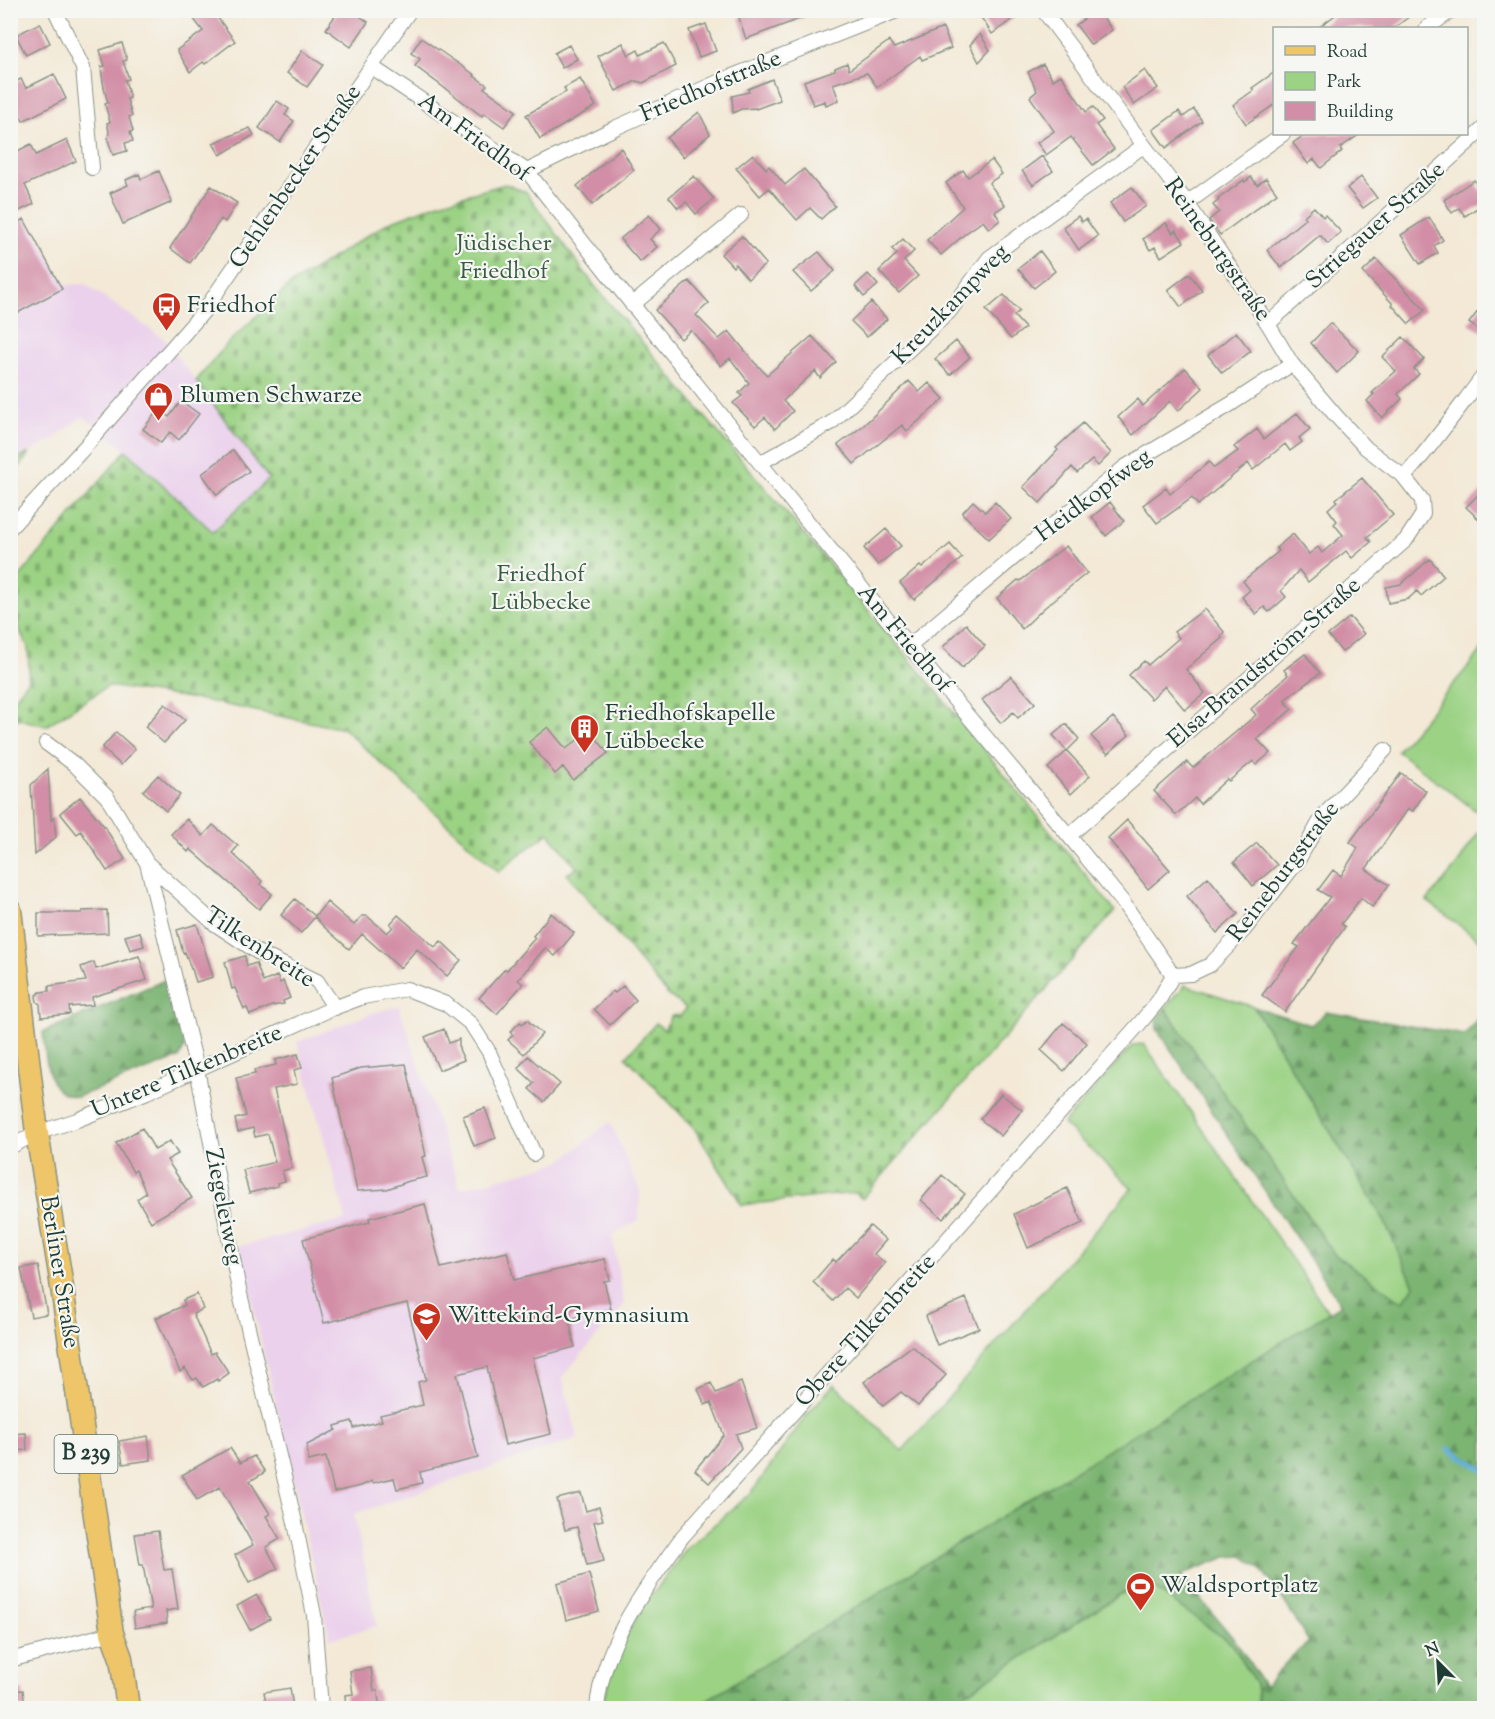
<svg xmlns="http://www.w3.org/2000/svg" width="1495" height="1719" font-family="'Sorts Mill Goudy',serif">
	<defs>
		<pattern id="forest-firs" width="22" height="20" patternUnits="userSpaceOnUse" patternTransform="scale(1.5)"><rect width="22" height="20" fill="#7cb472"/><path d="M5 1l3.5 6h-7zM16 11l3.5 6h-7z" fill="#65945e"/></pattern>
		<pattern id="cemetery-stones" width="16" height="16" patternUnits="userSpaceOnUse" patternTransform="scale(1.5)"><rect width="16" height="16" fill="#9bd284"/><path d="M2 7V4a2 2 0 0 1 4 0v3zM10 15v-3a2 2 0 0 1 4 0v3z" fill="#7eac6d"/></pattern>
	</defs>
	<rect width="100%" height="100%" fill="#f6f6f2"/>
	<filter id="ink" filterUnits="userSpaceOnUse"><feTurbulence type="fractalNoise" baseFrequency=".0167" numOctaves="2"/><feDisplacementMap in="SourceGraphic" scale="12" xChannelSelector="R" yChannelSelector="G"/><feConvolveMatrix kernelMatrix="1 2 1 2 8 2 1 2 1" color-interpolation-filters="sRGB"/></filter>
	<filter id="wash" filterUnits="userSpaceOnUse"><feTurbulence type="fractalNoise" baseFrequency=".008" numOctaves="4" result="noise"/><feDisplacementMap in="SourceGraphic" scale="24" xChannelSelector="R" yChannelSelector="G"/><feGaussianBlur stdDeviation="1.35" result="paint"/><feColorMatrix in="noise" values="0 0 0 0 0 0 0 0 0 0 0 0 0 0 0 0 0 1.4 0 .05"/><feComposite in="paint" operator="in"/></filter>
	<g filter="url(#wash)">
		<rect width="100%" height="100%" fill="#f3e9d6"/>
		<!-- built -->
		<path fill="#ebd1ec" d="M25,216L65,285L85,284L163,338L270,479L213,532L126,450L83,416L52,440L11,463V223Z
			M399,1006L460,1189L560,1162L610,1122L640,1191L639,1220L612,1235L624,1305L562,1377L578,1438L354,1514L377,1626L330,1639L239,1246L346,1220L297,1042L373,1013Z"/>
		<!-- green -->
		<path fill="#9bd284" stroke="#5d885c" stroke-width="1.5" d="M29,453L11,480V463Z
			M1482,650L1484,652V817L1397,751Z
			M1484,824V944L1427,901L1457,865Z
			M1185,985L1254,1007L1383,1218L1414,1286L1403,1302L1334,1254L1165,1008Z
			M1144,1044L1329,1313L694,1708H603L604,1696L620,1649L645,1601L657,1589L686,1549L752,1492L806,1416L834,1384L902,1451L1132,1188L1063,1124L1133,1045Z
			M1143,1580L1233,1645L1256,1684L1259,1708H942Z"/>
		<!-- forest -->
		<path fill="url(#forest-firs)" stroke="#4e7853" stroke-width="1.5" fill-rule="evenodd" d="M167,979L184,1035V1048L179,1058L77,1097C71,1096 64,1095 59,1091C46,1081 45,1048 43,1032Z
			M1254,1007L1311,1025L1326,1012L1465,1035L1484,1011V1708H1259L1256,1684L1233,1645L1143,1580L942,1708H694L1341,1305L1157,1029L1156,1019L1165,1008L1334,1254L1403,1302L1414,1286L1383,1218ZM1242,1556L1260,1568L1281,1596L1309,1642L1291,1657L1265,1687L1237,1643L1181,1575L1226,1557Z"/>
		<!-- cemetery -->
		<path fill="url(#cemetery-stones)" stroke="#5d885c" stroke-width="1.5" d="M505,184L526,192L594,285L938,693L1115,911L862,1199L855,1193L742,1205L694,1128L626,1057L656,1023L664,1030L671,1016L681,1015L686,1008L668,995L567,874L577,868L549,833L515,858L499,872L344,729L202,700L108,686L46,726L11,717V703L27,682L29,672L28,647L11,614V587L126,450L213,532L269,479L196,381L228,343L290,285L387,223L439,203Z"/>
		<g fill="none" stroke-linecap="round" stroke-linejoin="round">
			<!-- stream -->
			<path stroke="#60aeda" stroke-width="5" d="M1449,1449L1484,1470"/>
		</g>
		<g id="blocks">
			<!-- building -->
			<path fill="#d28ea6" d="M203,10H212L235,41L205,64L203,62L190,72L177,50L203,31L193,18Z
				M339,10H351L368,22L351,47L326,29Z
				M760,10H818V12L746,39L739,18Z
				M976,10H1025L992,34Z
				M1096,10H1098L1112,30L1091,45L1076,25Z
				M1342,10H1418L1394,28H1318Z
				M40,23L50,43L26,55L16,35Z
				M706,24L716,51L699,57L689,30Z
				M943,28L951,48L922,60L920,56L877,87L867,73L833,84L839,100L826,105L825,101L813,105L804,81L835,70V68L847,63L849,70L889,41L894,48Z
				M980,34L990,50L979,62L970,45Z
				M421,38L475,75L474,76L487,85L484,88L516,111L504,127L484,113L482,116L415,66L420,59L411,53Z
				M122,43L127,60L123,61L129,79L125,80L130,98L127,99L132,116L129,117L133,131L130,132L133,141L125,143L127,151L113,155L108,140L109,131L107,123L110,122L105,104L108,103L104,88L101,67L105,66L100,50Z
				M623,43L629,55L638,50L640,55L664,43L676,66L643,83L636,81L616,91L598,56Z
				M569,45L577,59L562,68L554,53Z
				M302,51L323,65L307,87L287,73Z
				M1043,64L1053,80L1061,75L1086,112L1093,107L1103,120L1096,125L1114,149L1093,165L1071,137L1046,155L1037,143L1054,131L1030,97L1037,91L1028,72Z
				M1145,70L1158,88L1134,105L1122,87Z
				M1275,72V104L1246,124L1233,105L1254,90L1252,88Z
				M54,74L66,99L23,121L10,96V84L21,79L26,88Z
				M580,79L596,106L540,139L526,115L566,92L564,88Z
				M772,79L780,100L756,109V108L741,109L733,113L732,96L749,92L748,89Z
				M277,101L289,109L285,115L294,121L280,142L259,128Z
				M1194,109L1202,121L1166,148L1153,130L1179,111L1183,117Z
				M699,112L710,134L683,157L667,138Z
				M250,128L254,135L220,155L213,143Z
				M1306,134H1360L1340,148L1342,151L1321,168L1314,159L1308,164L1293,143Z
				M67,140L76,161L25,185L34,204L15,213L10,204V155L31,144L36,155Z
				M621,148L634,170L592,205L577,186Z
				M753,154L766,169L769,166L785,185L804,169L835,206L821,219L810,208L797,220L769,188L760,196L736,168Z
				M1042,156L1053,171L1033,185L1022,171Z
				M992,160L1002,174L989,183L1005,205L995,212L1000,220L989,229L983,221L966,233L941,255L927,240L963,207L946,183L963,170L968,177Z
				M159,171L172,202L123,224L110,193L128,185L126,180L139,174L141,179Z
				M694,176L714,199L696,214L686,202L678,208L669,197Z
				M1251,177L1257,185L1266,178L1277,193L1220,235L1209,220L1219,212L1213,205L1219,200L1218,199L1244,180L1245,182Z
				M1361,177L1377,198L1363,208L1347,188Z
				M1474,180L1485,196V203L1465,216L1459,208L1452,213L1444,200Z
				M211,186L237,203L225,222L221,219L190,263L170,248Z
				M1132,187L1146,206L1123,222L1110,203Z
				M1314,207L1323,217L1325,215L1341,232L1328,244L1320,235L1281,268L1267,250L1306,218L1304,216Z
				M649,215L661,229L650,239L657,247L640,262L620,239Z
				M1078,216L1082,222L1086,219L1098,236L1079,250L1063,227Z
				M1429,217L1443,240L1434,246L1438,253L1420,264L1401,235Z
				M24,219L62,289L10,317V226Z
				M1166,223L1173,233L1176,230L1184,242L1161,257L1155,247L1150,250L1143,239Z
				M742,236L766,264L748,279L735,264L733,267L721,254Z
				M903,239L914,251L904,261L918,276L899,293L879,271L897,254L892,249Z
				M1040,251L1055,271L1034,288L1018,269Z
				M819,252L835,271L811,291L793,272Z
				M1376,259L1425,310L1409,324L1392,305L1393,304L1363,272Z
				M868,274L878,285L864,297L855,286Z
				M1189,274L1202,290L1181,307L1168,290Z
				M689,281L709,303L696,315L719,339L729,331L754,362L767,375L812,336L836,362L820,378L815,371L783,401L793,411L775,429L765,417L755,426L733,403L742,396L739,393L749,383L730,358L721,366L691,330L681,339L655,310Z
				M1004,295L1019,311L1014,316L1025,328L1011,339L986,310Z
				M871,302L887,319L867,337L851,321Z
				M1485,302V334L1469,323Z
				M1330,323L1359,351L1337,373L1311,343Z
				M1236,332L1251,351L1222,373L1208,355Z
				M1403,337L1424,359L1414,369L1419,374L1398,394L1402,399L1382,418L1367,401L1374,394L1372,393L1396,371L1382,357Z
				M956,341L970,357L950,375L935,359Z
				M1185,368L1203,388L1178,411L1170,401L1133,435L1118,417L1138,399L1143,406Z
				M909,381L919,392L929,383L944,399L907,431L902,425L854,464L838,445L864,425Z
				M181,401L199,414L179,440L170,432L161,443L143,429L159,409L169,417Z
				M1297,413L1310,429L1299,438L1302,442L1290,451L1285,444L1253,470L1248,463L1198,505L1192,498L1157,523L1143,505L1166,488L1170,494L1209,462L1214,468L1238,451L1234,447L1257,429L1264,439Z
				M1083,423L1111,453L1098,466L1092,460L1077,473L1072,467L1040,503L1023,487L1058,450L1056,448Z
				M233,450L249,471L217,495L202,474Z
				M1362,478L1393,515L1367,537L1371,542L1352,558L1346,551L1308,582L1299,570L1281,591L1286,597L1269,612L1264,607L1256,614L1242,597L1250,590L1243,581L1279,551L1276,548L1293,534L1309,554L1318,547L1322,553L1343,535L1334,524L1337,521L1328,509L1337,501L1336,499Z
				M1485,488V525L1466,507Z
				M973,501L985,512L995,502L1011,519L989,539L962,513Z
				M1110,502L1124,521L1106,536L1092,517Z
				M886,529L901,546L878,565L864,548Z
				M950,544L962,558L914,600L900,583L920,566L922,568Z
				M1066,546L1087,573L1044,608L1022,629L997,598L1018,580L1020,581Z
				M1430,559L1444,576L1421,596L1417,591L1408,599L1388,603L1386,587L1401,584Z
				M1205,609L1225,633L1221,636L1222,638L1186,669L1205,693L1185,710L1165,686L1151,699L1129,675L1144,661L1148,665L1179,638L1174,632Z
				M1350,617L1364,634L1342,652L1328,635Z
				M966,624L985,646L962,668L943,647Z
				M1305,654L1320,673L1284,700L1292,709L1257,739L1270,753L1256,765L1253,761L1229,781L1227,779L1200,804L1195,798L1176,815L1154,791L1187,762L1193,768L1256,715L1251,709L1288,675L1284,670Z
				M1011,676L1035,703L1018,718L1013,712L1001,723L982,700Z
				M165,704L185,720L164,743L145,727Z
				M1113,717L1129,735L1108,754L1091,736Z
				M1066,724L1079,739L1067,751L1053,735Z
				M548,727L566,749L590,730L608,753L573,780L563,767L555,774L529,742Z
				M116,732L135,749L121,765L102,748Z
				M1067,751L1090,776L1071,794L1048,768Z
				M48,769L51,820L54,817L56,837L35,855L31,785Z
				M1401,773L1426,791L1413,811L1408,809L1366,869L1389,885L1372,907L1361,898L1341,924L1345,927L1285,1012L1262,995L1299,947L1294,944L1330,897L1318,890L1333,870L1341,876L1358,848L1350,842Z
				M158,775L180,795L166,811L143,791Z
				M80,797L104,826L125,859L107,871L81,831L77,834L60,813Z
				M187,819L203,836L213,825L238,846L232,853L262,881L260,884L272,894L259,909L190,849L188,852L171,834Z
				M1127,820L1170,870L1148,889L1108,838Z
				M1257,843L1277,865L1253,886L1234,862Z
				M1208,877L1238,914L1217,933L1187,896Z
				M295,899L315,916L327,902L354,925L362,916H367L387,933L393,927L390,924L398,915L435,947L441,941L461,960L447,976L417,949L400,968L362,934L349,949L324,927L315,917L301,933L281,915Z
				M107,910L108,933L38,936V913H82V911Z
				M551,913L574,933L555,956L545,948L518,980L523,984L497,1014L479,998L505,969L507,970L535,938L533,936Z
				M197,924L213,977L196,982L192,969H191L185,952L183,953L177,930Z
				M140,932L144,946L130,950L125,936Z
				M139,956L147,980L92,997L93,1005L69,1007L70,1014L41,1017L40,1004L37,1002L36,996L40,992L49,991V986L86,981L81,967L94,962L96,969Z
				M245,956L247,966L256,963L263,982L277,976L280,983L283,981L290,998L283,1001L284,1004L272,1006L250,1015L247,1008L244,1009L235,988L232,989L225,962Z
				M623,986L636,1000L610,1025L594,1009L613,991L615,993Z
				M527,1020L542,1034L524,1054L508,1040L513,1035L510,1032L520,1022L522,1024Z
				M1063,1023L1087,1043L1064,1071L1041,1050Z
				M444,1029L449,1043L459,1039V1049L464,1060L439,1070L425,1037Z
				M298,1054L302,1068L294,1070L297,1084L274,1089L292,1168L282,1171L285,1181L277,1183L278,1186L249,1193L243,1170L275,1162L268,1134L255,1137L253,1128L238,1132L235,1119L246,1116L236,1078L255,1074L254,1070L276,1065L275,1060Z
				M528,1056L560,1084L544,1102L529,1089L534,1083L518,1068Z
				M406,1064L426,1156L422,1157L427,1177L409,1181L387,1189L357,1191L332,1078L361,1068Z
				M1001,1094L1022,1110L1001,1136L980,1119Z
				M485,1108L496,1138L474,1146L463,1116Z
				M142,1128L155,1150L170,1141L178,1154L167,1160L192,1198L151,1222L137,1199L146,1193L136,1170L133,1172L116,1143Z
				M942,1175L965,1194L943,1219L921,1200Z
				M1067,1188L1083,1223L1028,1248L1014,1214Z
				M425,1204L441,1268L507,1252L514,1280L605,1259L610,1280L604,1281L611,1309L569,1319L575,1347L533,1358L551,1434L505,1445L487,1367L457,1374L478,1458L420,1472L422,1483L397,1489L394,1478L373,1483L372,1481L361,1486L334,1492L326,1457L308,1461L307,1445L336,1430L335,1426L352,1421L354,1428L382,1421L380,1415L423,1405L418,1382L425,1380L426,1379L407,1303L324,1323L303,1239L370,1222L369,1218Z
				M870,1226L886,1240L874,1254L885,1263L856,1298L845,1288L833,1301L813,1282L833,1259L836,1262Z
				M38,1265L47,1314L31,1317L21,1268Z
				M197,1294L203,1309L193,1314L211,1354L215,1352L229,1373L218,1381L217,1379L203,1387L197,1378L193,1380L185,1368L180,1372L156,1318L185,1305L183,1300Z
				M966,1298L979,1328L937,1345L926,1316Z
				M912,1346L946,1375L918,1406L901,1392L883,1406L864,1382Z
				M741,1382L757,1428L736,1434L741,1448L709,1483L695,1470L724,1435L711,1402L705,1405L698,1389L711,1383L716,1393Z
				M26,1433L27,1450L10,1451V1434Z
				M148,1436L151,1460L123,1464L119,1441Z
				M230,1448L240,1463L254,1456L265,1472L250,1481L270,1514L266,1516L280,1539L266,1547L278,1569L249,1583L235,1555L253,1545L220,1487L197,1500L182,1475Z
				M581,1493L586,1511L599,1507L603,1520L594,1522L604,1561L587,1565L577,1527L565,1530L557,1499Z
				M158,1531L164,1570L172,1569L178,1609L166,1611L167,1623L135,1628L133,1612L151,1609L143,1565H140L135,1534Z
				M589,1574L599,1611L566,1620L557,1583Z
				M257,1595L270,1619L250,1630L237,1606Z
				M371,1668L374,1691L377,1690L380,1708H364L363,1706L346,1708L345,1695L353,1694L350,1671Z
				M290,1688L293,1708H267L264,1692Z
				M23,1690L25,1708H10V1691Z"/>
		</g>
	</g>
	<g filter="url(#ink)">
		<use href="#blocks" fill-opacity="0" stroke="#899385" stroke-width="1.5"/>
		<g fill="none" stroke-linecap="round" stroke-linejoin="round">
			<defs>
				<path id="street" d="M55,10L83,68L92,168
					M1043,10L1187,203L1268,324L1292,364L1337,417L1366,448L1404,477L1422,500L1423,514L1406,540L1069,836
					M1427,28L1452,10
					M372,67L527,171L615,283L760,463L909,646L1069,836L1122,901L1173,975
					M527,171L617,127L725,79L899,10
					M1187,203L1283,134
					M632,305L741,215
					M1268,324L1484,128
					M760,463L831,423L949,312L989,258L1143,146
					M1404,477C1433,445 1458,409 1484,375
					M10,528L84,448L204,311L410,10
					M909,646L1043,533L1125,467L1231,404L1292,364
					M46,743L74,764L107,797L147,863L197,1069L239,1290L294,1518L314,1615L321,1708
					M147,863L215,924L259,953L317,981L335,1008
					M1173,975L1191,974L1210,965L1244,930L1297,862L1323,816L1385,750
					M10,1147L37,1133L77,1120L147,1092L331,1009L363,997L407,989L446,1004L471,1024L489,1052L534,1154
					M10,1660L112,1633
					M597,1708C603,1643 646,1587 683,1536L1140,1023L1159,1000L1173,975"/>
				<path id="primary" d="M10,910L37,1133L60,1274L112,1633L121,1658L128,1708"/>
			</defs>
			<!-- street casing -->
			<use href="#street" stroke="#899385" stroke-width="16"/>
			<!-- primary casing -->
			<use href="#primary" stroke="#899385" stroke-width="25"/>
			<!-- street -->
			<use href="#street" stroke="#fff" stroke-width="14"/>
			<!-- primary -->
			<use href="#primary" stroke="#eec569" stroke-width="22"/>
		</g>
	</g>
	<!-- icons -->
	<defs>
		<symbol id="bus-pin" viewBox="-11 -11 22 30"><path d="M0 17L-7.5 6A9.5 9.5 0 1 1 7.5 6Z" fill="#c8321e" stroke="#f6f6f2"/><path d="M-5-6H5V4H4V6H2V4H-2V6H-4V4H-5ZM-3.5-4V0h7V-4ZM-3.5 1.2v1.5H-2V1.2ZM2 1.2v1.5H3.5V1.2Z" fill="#fff"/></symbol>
		<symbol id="shop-pin" viewBox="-11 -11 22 30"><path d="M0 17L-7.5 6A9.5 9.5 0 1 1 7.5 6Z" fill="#c8321e" stroke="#f6f6f2"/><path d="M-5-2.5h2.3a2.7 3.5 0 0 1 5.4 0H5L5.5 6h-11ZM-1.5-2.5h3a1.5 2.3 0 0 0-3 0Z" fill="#fff"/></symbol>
		<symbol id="building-pin" viewBox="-11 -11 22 30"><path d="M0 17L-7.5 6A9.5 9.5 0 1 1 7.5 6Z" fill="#c8321e" stroke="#f6f6f2"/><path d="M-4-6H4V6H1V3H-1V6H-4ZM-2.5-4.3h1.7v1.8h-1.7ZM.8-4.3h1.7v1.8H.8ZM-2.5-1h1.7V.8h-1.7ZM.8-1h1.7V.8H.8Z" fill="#fff"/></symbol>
		<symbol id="school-pin" viewBox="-11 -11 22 30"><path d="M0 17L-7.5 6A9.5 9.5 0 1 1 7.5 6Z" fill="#c8321e" stroke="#f6f6f2"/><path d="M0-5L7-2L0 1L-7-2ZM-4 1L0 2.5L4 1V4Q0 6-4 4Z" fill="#fff"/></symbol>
		<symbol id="stadium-pin" viewBox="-11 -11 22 30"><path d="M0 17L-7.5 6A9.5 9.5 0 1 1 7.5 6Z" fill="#c8321e" stroke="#f6f6f2"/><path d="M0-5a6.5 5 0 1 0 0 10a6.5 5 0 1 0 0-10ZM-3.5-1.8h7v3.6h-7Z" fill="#fff"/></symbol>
	</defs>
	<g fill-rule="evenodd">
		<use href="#bus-pin" x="150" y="290" width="33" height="45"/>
		<use href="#shop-pin" x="142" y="380" width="33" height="45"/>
		<use href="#building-pin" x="568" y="712" width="33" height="45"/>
		<use href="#school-pin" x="410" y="1300" width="33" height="45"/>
		<use href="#stadium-pin" x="1124" y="1570" width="33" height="45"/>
	</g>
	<g text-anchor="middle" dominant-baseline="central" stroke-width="4.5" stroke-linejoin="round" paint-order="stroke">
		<!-- shield labels -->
		<rect fill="#f6f6f2" stroke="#60746d" stroke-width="1.5" x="54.5" y="1435" width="63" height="38" rx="4.5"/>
		<g font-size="22" font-weight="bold" fill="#1f3d34">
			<text x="86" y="1454">B 239</text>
		</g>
		<!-- street labels -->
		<g font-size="24" fill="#1f3d34" stroke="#f6f6f2">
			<text transform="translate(711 87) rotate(-23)">Friedhofstraße</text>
			<text transform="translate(474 138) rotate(36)">Am Friedhof</text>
			<text transform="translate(296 177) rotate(-56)">Gehlenbecker Straße</text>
			<text transform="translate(1376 226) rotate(-42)">Striegauer Straße</text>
			<text transform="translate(1217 250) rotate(55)">Reineburgstraße</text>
			<text transform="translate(951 305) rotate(-46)">Kreuzkampweg</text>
			<text transform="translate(1094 496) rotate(-37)">Heidkopfweg</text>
			<text transform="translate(904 639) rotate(50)">Am Friedhof</text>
			<text transform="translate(1265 663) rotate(-41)">Elsa-Brandström-Straße</text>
			<text transform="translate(1284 872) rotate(-53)">Reineburgstraße</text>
			<text transform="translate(259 948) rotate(33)">Tilkenbreite</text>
			<text transform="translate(187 1072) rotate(-23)">Untere Tilkenbreite</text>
			<text transform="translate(223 1207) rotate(79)">Ziegeleiweg</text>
			<text transform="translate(59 1272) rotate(81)">Berliner Straße</text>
			<text transform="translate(866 1331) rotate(-48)">Obere Tilkenbreite</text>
		</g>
		<!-- park labels -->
		<g font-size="24" fill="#385b44" stroke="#f6f6f2">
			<text x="504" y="244">Jüdischer<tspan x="504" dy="28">Friedhof</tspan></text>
			<text x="541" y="575">Friedhof<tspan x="541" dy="28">Lübbecke</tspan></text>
		</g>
		<!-- poi labels -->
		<g font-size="24" fill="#1f3d34" stroke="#f6f6f2" text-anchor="start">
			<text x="187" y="306">Friedhof</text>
			<text x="180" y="396">Blumen Schwarze</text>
			<text x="605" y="714">Friedhofskapelle<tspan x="605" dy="28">Lübbecke</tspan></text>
			<text x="448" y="1316">Wittekind-Gymnasium</text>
			<text x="1161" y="1586">Waldsportplatz</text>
		</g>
	</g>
	<!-- margin -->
	<rect width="1495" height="1719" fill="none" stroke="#f6f6f2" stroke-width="36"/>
	<!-- legend -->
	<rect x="1273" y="27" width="195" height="108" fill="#f6f6f2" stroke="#a0aca6" stroke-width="1.5"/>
	<rect x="1285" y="46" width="30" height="9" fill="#eec569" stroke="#a0aca6" stroke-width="1.5"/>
	<text x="1327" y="57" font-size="18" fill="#1f3d34">Road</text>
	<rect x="1285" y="72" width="30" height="18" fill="#9bd284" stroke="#a0aca6" stroke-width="1.5"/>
	<text x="1327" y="87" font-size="18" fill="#1f3d34">Park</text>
	<rect x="1285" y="102" width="30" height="18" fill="#d28ea6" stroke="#a0aca6" stroke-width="1.5"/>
	<text x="1327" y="117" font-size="18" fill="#1f3d34">Building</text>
	<!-- north arrow -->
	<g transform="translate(1438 1662) rotate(336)" stroke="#f6f6f2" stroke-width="4.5" paint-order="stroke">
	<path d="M0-4.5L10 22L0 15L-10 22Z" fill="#1f3d34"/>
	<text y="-9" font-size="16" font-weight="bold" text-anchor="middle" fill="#1f3d34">N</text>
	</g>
</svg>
